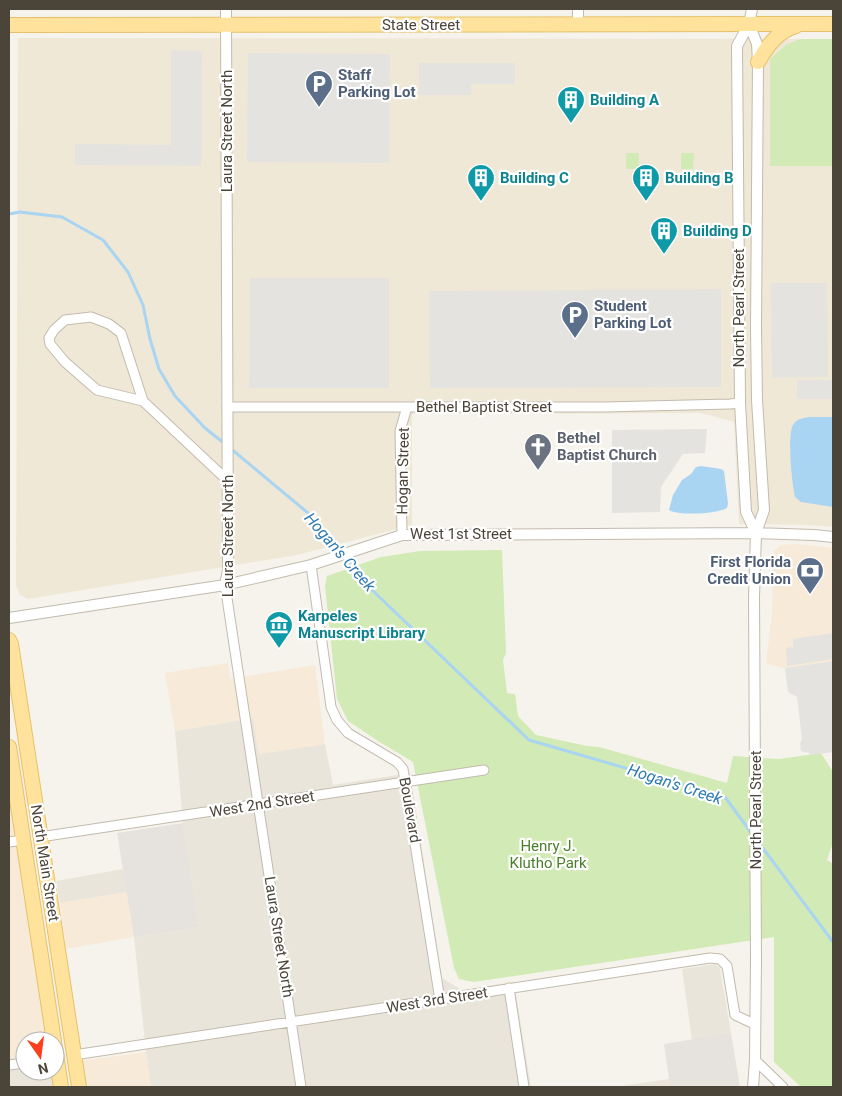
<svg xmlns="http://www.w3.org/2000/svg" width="842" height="1096" font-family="Roboto,sans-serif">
	<rect width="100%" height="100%" fill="#f6f3ec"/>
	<!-- residential -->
	<path fill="#eae5da" d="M253,718L259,754L325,744L333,785L410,773L442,978L462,990L514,982L531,1087H151L146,1052L134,937L199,927L183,823L175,731Z
		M123,869L127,892L60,903L56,881Z
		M716,964L720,968L731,1033L692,1040L682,969Z
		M25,1056V1071H53L56,1087H9V1058Z
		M669,1079L670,1087H615Z"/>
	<!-- commercial -->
	<path fill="#f7ead8" d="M796,544L833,548V661L783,668L766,663L772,613L773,559L774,551L781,545Z
		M228,663L230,679L315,665L325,744L259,754L253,718L175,731L165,673Z
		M9,776L49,1041H25V1056L9,1058Z
		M127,892L134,937L66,949L60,903Z
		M146,1052L151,1087H84L81,1061Z"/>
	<!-- industrial -->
	<path fill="#e6e2dd" d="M183,823L199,927L134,937L117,833Z
		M731,1033L740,1087H670L664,1044Z"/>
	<!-- education -->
	<path fill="#efe8d6" d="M18,38L833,39V527L809,525L739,524L734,422L701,413L412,414V525L297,555L28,599L20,595L16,586Z"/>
	<!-- green -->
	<path fill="#d2eab5" d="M801,39H833V166H770V59L787,44Z
		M626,153H639V169H626Z
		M681,153H694L693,169H681Z
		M502,550L506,653L503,660L507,693L515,694L518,716L536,735L587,746L599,747L727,783L733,756L779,759L821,753L833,772V842L827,860L833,864V1087H801L774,1062V937L474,982L459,979L454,968L413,762L378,741L348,721L337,699L325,586L327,576L381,557L420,551Z"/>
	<!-- parking -->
	<path fill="#e5e3e0" d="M171,50L202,51L201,166L75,165V144L171,145Z
		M248,53L390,54L389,163L247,162Z
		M419,63H515V84H471V95H419Z
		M250,278H389V388H249Z
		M771,283H827L828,377L772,378Z
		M721,289V387L430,388L429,291Z
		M797,380H833V399H797Z
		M707,429L705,453L683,454L661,487L660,512L612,513V430Z
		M833,633V659L787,666L786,648L793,647V639Z
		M833,661V752L810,755L809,753L801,751L800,744L802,739L797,697L788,692L785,668Z"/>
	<!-- water -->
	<path fill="#a9d4f2" d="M810,417H833V507L801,502L795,497C792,483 787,436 793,425C796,419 803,418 810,417Z
		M701,466L721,469L724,471L728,503L727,508C717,514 680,516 669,510L673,495L682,480L691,474L696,467Z"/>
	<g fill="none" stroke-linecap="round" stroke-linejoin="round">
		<!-- stream -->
		<path stroke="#a9d4f2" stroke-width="3" d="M9,214L20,212L62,217L103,240L128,272L143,305L150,339L159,369L175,396L205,428L225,444
			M230,448L308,513L371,589L529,740L725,797L752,834
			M759,843L833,942"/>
		<defs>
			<path id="minor" d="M143,401L121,333L109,324L91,317L65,320L54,330L49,338L50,344L65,362L97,390L143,401L228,481
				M227,407H604L730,404L740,403
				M402,535L400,431L407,407
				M311,565L329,692L331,707L337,720L348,733L397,762L403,769L440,1000
				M225,585L301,1087
				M40,837L484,770
				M9,842L23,840
				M509,988L524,1087
				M74,1055L710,958L720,959L727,966L735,1015L754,1024
				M755,1060L783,1087
				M9,1065L25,1063"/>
			<path id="tertiary" d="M578,9V24
				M752,9L749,24L737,46L740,403L746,512L756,533
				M749,24L757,44L758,62L756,328L757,400L764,510L756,533L754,597L756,960L755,1060L753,1087
				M225,585L228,570L226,9
				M9,618L225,585L311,565L402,535L756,533L814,535L833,537"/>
			<path id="primary" d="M9,25L833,24
				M758,62C767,46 778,31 796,26
				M9,640L11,644L79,1087
				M9,747L54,1041
				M55,1047L61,1087"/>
		</defs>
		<!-- minor casing -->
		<use href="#minor" stroke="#c2bbae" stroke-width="11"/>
		<!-- tertiary casing -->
		<use href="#tertiary" stroke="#c2bbae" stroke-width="12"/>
		<!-- primary casing -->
		<use href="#primary" stroke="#e6c16a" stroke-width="16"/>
		<!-- minor -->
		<use href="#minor" stroke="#fff" stroke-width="9"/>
		<!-- tertiary -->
		<use href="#tertiary" stroke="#fff" stroke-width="10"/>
		<!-- primary -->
		<use href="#primary" stroke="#ffe39c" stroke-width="14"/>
	</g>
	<!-- icons -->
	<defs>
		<symbol id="parking-pin" viewBox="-11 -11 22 30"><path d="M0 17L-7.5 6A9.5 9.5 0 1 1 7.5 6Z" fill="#5c6f8a" stroke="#fff"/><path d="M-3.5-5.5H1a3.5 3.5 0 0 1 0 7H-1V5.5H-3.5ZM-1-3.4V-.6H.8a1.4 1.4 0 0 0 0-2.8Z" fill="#fff"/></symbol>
		<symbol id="building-pin" viewBox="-11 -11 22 30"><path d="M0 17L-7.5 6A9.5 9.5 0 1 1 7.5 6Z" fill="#0f9aa8" stroke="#fff"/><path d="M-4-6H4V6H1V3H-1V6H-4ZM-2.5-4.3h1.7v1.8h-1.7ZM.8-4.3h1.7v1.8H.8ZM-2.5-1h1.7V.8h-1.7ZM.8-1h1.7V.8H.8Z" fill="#fff"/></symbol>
		<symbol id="church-pin" viewBox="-11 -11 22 30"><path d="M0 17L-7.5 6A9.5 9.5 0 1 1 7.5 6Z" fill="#6b7280" stroke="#fff"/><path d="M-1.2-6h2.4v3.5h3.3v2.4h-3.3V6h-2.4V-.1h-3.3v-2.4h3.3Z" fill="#fff"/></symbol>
		<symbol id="bank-pin" viewBox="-11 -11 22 30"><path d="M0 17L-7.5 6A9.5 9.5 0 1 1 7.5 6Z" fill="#5c6f8a" stroke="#fff"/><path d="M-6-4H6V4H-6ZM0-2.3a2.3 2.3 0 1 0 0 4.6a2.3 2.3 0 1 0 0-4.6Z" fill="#fff"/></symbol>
		<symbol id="museum-pin" viewBox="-11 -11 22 30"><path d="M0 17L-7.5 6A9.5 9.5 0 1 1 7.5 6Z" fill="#0f9aa8" stroke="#fff"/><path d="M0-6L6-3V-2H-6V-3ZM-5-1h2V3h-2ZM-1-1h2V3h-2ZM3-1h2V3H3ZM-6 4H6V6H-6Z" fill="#fff"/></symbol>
	</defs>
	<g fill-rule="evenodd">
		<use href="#parking-pin" x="303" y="68" width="32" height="43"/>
		<use href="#building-pin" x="555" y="84" width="32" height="43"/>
		<use href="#building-pin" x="465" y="162" width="32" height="43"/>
		<use href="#building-pin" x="630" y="162" width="32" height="43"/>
		<use href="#building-pin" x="648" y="215" width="32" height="43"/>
		<use href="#parking-pin" x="559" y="299" width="32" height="43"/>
		<use href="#church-pin" x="522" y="431" width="32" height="43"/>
		<use href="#bank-pin" x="794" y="555" width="32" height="43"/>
		<use href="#museum-pin" x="263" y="609" width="32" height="43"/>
	</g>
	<g text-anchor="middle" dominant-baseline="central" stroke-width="4.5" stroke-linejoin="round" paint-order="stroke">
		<!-- street labels -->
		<g font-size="15" fill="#4b4439" stroke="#fff">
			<text x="421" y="25">State Street</text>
			<text transform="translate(227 131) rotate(-90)">Laura Street North</text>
			<text transform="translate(739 308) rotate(-90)">North Pearl Street</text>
			<text x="484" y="407">Bethel Baptist Street</text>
			<text transform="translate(403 471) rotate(-89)">Hogan Street</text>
			<text x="461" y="534">West 1st Street</text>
			<text transform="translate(228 536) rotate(-90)">Laura Street North</text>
			<text transform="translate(262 804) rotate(-9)">West 2nd Street</text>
			<text transform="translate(410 810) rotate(80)">Boulevard</text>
			<text transform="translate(756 810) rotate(-90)">North Pearl Street</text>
			<text transform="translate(45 863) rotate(81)">North Main Street</text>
			<text transform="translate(279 937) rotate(81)">Laura Street North</text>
			<text transform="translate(437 1000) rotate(-9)">West 3rd Street</text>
		</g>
		<!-- service labels -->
		<g font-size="15" font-weight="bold" fill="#4e5e75" stroke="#fff" text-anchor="start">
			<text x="338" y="75">Staff<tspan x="338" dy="17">Parking Lot</tspan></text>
			<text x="594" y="306">Student<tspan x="594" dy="17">Parking Lot</tspan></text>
			<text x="791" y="562" text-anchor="end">First Florida<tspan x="791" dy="17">Credit Union</tspan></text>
		</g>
		<!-- culture labels -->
		<g font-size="15" font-weight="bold" fill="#0d838f" stroke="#fff" text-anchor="start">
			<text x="590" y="100">Building A</text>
			<text x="500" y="178">Building C</text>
			<text x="665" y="178">Building B</text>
			<text x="683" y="231">Building D</text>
			<text x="298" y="616">Karpeles<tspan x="298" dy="17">Manuscript Library</tspan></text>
		</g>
		<!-- worship labels -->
		<g font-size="15" font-weight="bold" fill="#5b616d" stroke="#fff" text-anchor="start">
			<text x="557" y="438">Bethel<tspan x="557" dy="17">Baptist Church</tspan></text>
		</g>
		<!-- park labels -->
		<g font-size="15" fill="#4a7f2a" stroke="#fff">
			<text x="548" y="846">Henry J.<tspan x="548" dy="17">Klutho Park</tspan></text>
		</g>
		<!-- water labels -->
		<g font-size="16" font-style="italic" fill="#2e7ab2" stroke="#fff">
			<text transform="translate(340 552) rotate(49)">Hogan's Creek</text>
			<text transform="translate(675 784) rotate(18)">Hogan's Creek</text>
		</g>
	</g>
	<!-- border -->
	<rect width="842" height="1096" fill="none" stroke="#4b4439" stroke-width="20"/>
	<!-- north arrow -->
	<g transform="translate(40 1056) rotate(166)"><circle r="24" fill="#ffffff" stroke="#b7b4b0"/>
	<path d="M0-4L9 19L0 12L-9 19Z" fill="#fc3f1d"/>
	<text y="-8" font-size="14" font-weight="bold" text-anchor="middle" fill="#4b4439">N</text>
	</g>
</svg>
